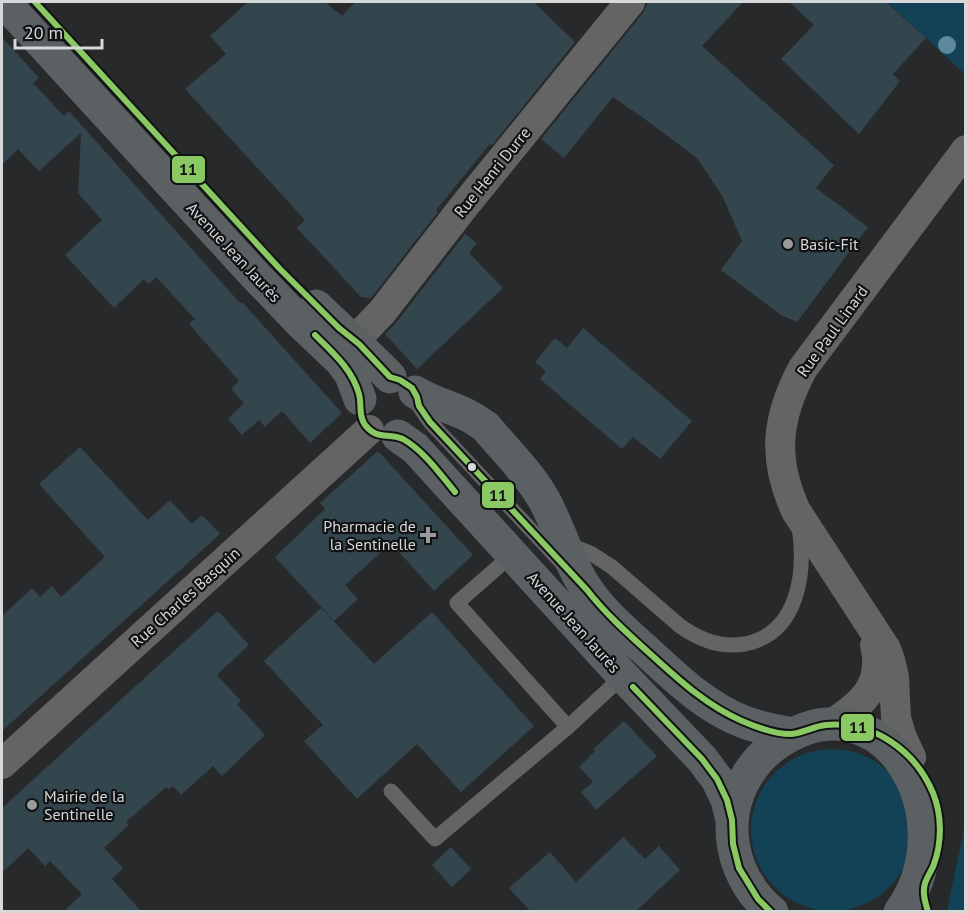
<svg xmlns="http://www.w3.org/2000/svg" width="967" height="913" font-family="'PT Sans',sans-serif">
	<rect width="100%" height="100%" fill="#28292a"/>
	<!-- green -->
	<path fill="#134256" d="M887,2H965V74Z
		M751 830a81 81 0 1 1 162 0a81 81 0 1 1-162 0Z
		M965,825V911H948L947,910Z"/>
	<!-- building -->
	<path fill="#34464d" d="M248,2H325L342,16L355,2H534L575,42L492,145L490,144L436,210L438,212L371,298L361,297L297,228L305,220L185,89L226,54L210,36Z
		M647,2H743L702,46L834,165L816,188L868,227L797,322L781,315L721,270L742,241L723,197L697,158L646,120L613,97L564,158L541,139L643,13L647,5Z
		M789,2H886L926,38L893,74L900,81L859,134L781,59L814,25Z
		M2,37L39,78L33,83L48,99L64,116L69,111L240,303L242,302L342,413L310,443L282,411L265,427L259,420L242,435L228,419L244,403L231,389L239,381L189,324L195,319L156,277L149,284L144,279L114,308L65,255L102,220L78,193L81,133L39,171L18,149L2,165Z
		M465,234L477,243L469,253L503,288L417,369L385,334L396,323Z
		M583,328L692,421L660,459L633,437L622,449L540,379L546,371L535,362L555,338L567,348Z
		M80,447L148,520L170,500L192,524L202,515L220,534L2,731V616L32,588L40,597L52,586L61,597L105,557L39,484Z
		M378,451L473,555L434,591L391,543L345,585L358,599L334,621L275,557L325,509L320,503Z
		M321,608L374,664L432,612L534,726L461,792L417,744L357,799L304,741L323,725L264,661Z
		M218,611L249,645L217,675L241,701L237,704L265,735L222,776L213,766L181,795L173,786L169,789L166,787L126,822L129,825L104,848L123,868L112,879L142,912H63L82,894L50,861L45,866L28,848L2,873V808Z
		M624,721L657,756L596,810L581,792L593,782L579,767L595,751L593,749Z
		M623,837L645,859L659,846L680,870L635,912H531L509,888L550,852L576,882Z
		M451,847L471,869L452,887L432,865Z"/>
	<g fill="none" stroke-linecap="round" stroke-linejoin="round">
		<!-- lane -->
		<path stroke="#646465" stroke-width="15" d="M419,406L430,422L562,563
			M568,544L592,554L612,567L680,626C700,640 720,648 745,644C799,633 806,572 799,526
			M513,554L457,603L568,727
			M391,791L435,839L568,727L623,676"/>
		<!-- street -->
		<path stroke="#646465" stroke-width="30" d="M354,341L382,312L465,205L630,2
			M830,725C861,705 885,686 875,645
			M911,757L902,738L896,718L894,677L890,660L886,649L796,511C772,459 776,418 803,368L966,150
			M2,764L369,430"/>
		<!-- secondary -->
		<path stroke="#5b6062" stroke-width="33" d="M4,2L254,274L300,322L341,361L351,375L360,399
			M316,306C341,330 366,352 390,377
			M415,392C439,407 462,408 486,427C505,450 528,472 543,498C559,526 568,562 586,588C601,611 622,629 642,647C673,675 704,707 744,722C760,728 776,731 793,734
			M398,436L415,448L623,676L702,759L717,779L727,800L732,820
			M772,912C743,888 728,851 733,814C737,786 754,759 778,743C885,671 967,820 900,912"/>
		<defs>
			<path id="bus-1" d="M35,2L279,268L339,328L359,344L390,377L400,380L412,388L417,397L419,406L430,422L587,590C605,613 626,632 647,651C677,678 705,705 742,721C756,727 775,734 790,734C801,734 814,726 826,725C873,721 915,750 933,793C942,815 942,842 934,864C931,873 924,880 924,889C923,897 926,904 928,912
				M315,335C333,353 352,369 359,394C362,405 358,415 365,425C378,441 388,432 403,439C424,451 440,474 455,492
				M633,687L702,759L717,779L727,800L732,820L733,844L739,868L758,899L771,912"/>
		</defs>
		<!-- bus-1 casing -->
		<use href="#bus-1" stroke="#111213" stroke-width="10"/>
		<!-- bus-1 -->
		<use href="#bus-1" stroke="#8ac864" stroke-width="6"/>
	</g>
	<!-- trees -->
	<circle fill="#5e889c" cx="947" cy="45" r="9"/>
	<!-- markers -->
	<g fill="#999b9c" stroke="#111213" stroke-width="2">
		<circle cx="788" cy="244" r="6"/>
		<path d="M425 526h6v6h6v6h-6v6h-6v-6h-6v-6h6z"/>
		<circle cx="32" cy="805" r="6"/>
	</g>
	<circle fill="#d6d8d9" stroke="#111213" stroke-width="2" cx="472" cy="467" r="5"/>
	<g text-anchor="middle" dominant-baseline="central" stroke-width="4.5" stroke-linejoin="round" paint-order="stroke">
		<!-- street labels -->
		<g font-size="16" fill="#d6d8d9" stroke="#111213">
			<text transform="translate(492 172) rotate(-51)">Rue Henri Durre</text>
			<text transform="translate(234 252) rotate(47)">Avenue Jean Jaurès</text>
			<text transform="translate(832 331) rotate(-54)">Rue Paul Linard</text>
			<text transform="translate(185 597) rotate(-42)">Rue Charles Basquin</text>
			<text transform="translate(574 622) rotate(48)">Avenue Jean Jaurès</text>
		</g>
		<!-- poi labels -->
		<g font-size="16" fill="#d6d8d9" stroke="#111213" text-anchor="start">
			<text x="800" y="244">Basic-Fit</text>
			<text x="416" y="526" text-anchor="end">Pharmacie de<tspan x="416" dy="18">la Sentinelle</tspan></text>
			<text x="44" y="796">Mairie de la<tspan x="44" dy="18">Sentinelle</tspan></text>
		</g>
	</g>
	<g stroke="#111213" stroke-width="2">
		<rect x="171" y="155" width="35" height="29" rx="6" fill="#8ac864"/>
		<rect x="481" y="481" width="34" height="28" rx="6" fill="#8ac864"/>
		<rect x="840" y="713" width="35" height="29" rx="6" fill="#8ac864"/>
	</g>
	<g font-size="16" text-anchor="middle" font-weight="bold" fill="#111">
		<text x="188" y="175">11</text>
		<text x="498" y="501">11</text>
		<text x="858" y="733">11</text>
	</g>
	<!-- border -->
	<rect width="967" height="913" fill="none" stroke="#d6d8d9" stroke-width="6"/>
	<!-- scale -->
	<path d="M15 39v9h87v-9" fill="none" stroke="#d6d8d9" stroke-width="3"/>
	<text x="24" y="39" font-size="18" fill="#d6d8d9" stroke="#111213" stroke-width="4.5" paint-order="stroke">20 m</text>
</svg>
